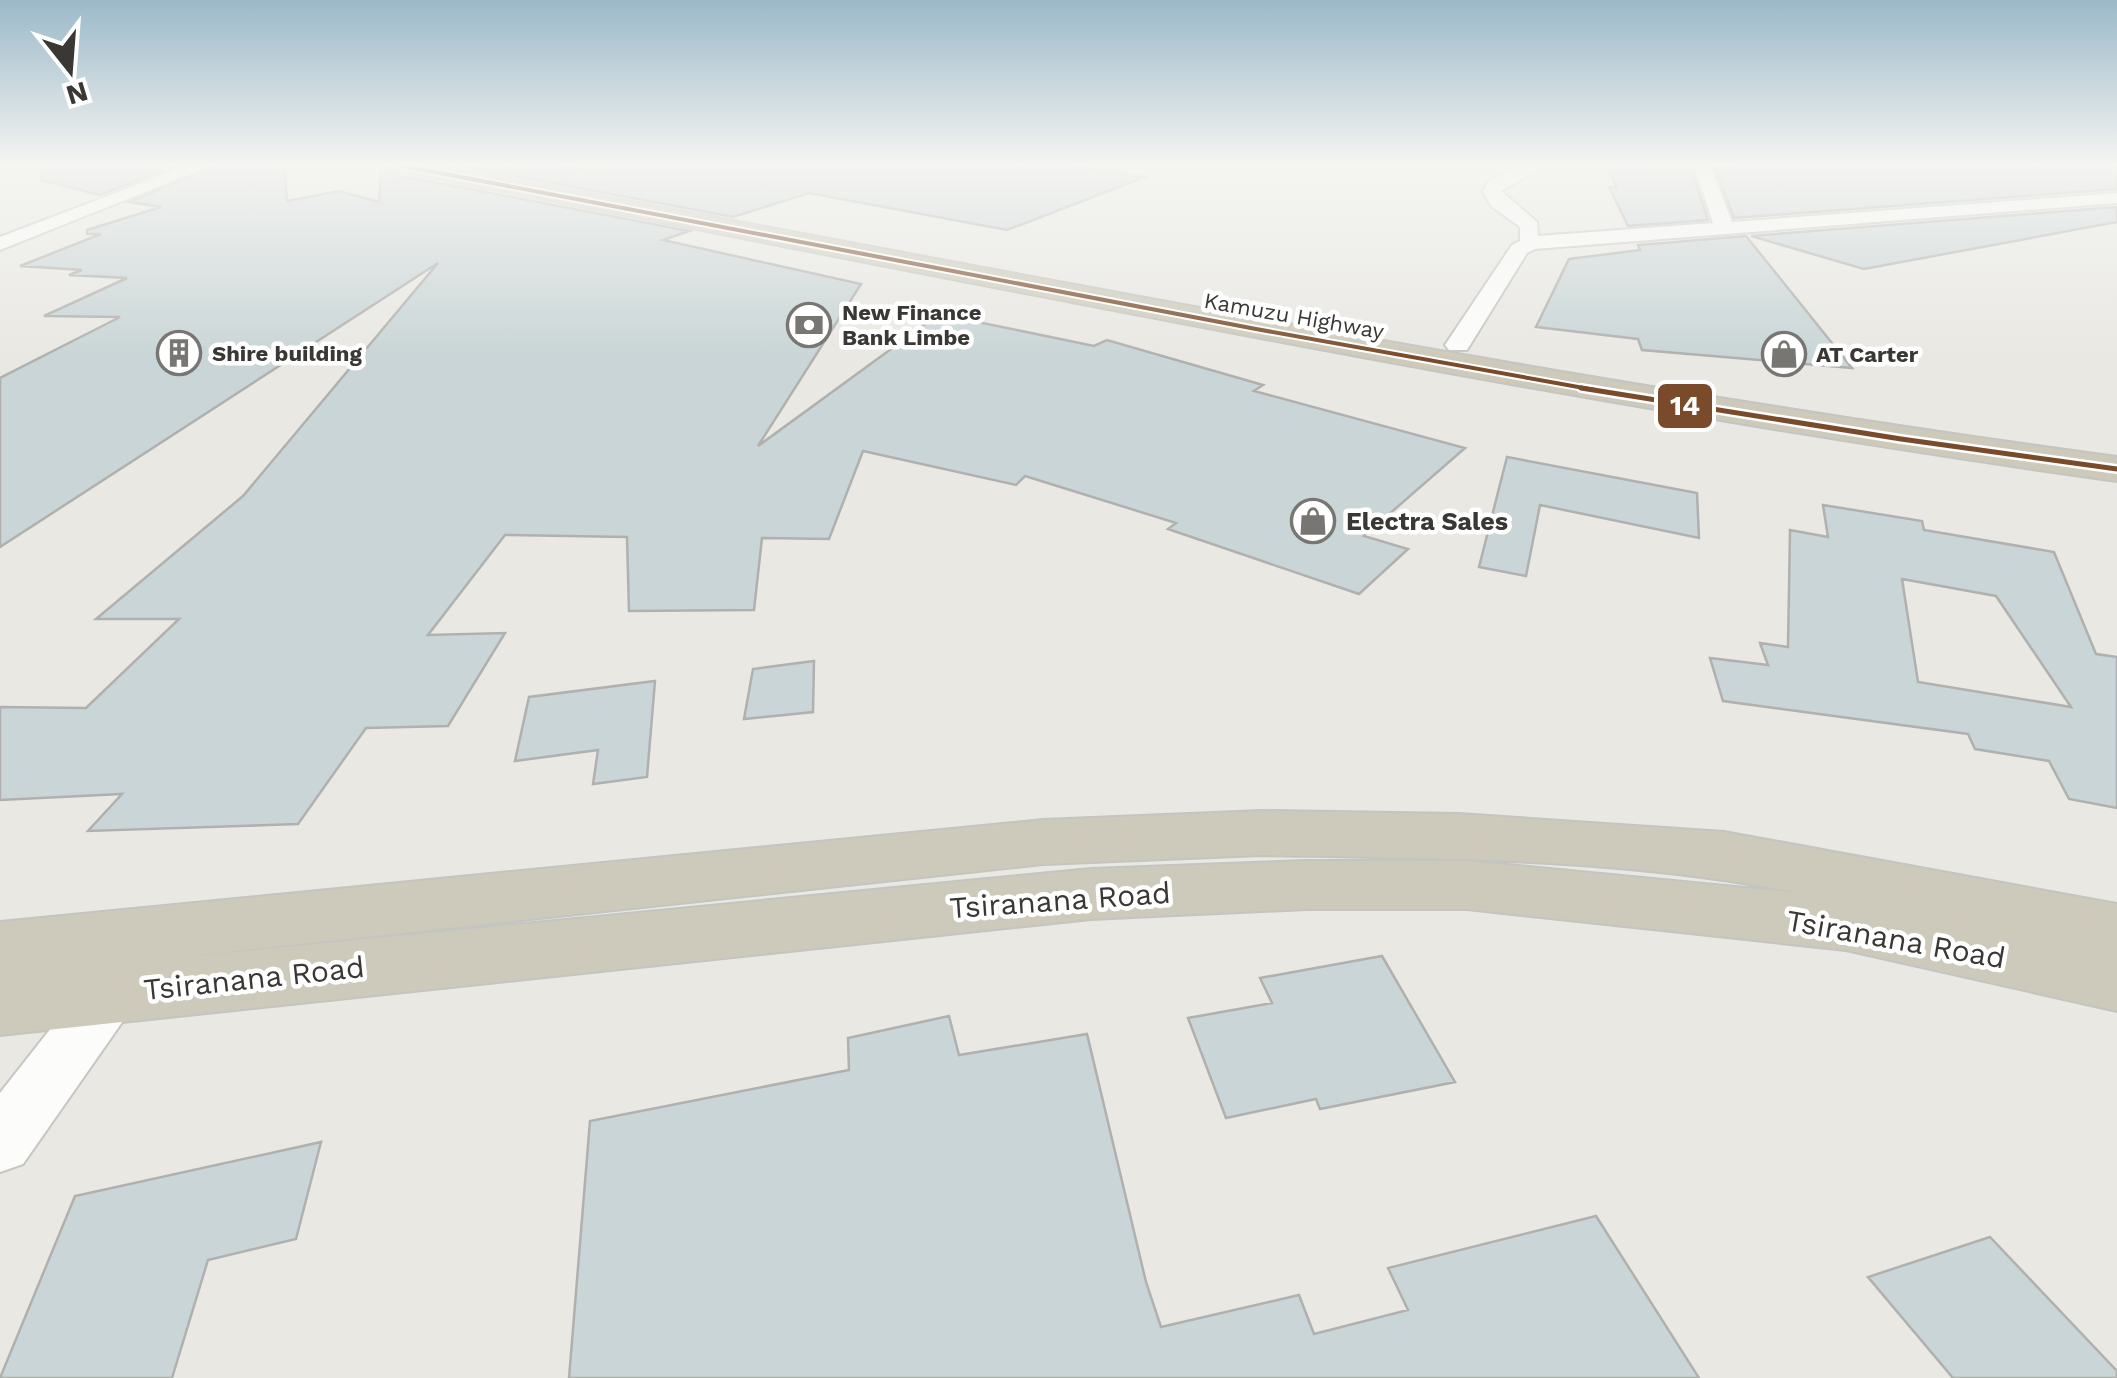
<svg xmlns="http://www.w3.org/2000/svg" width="2117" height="1378" font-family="'Work Sans',sans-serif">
	<rect width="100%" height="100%" fill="#e9e8e3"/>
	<!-- building -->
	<path fill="#c9d5d6" stroke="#b0b1af" stroke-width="2.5" fill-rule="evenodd" d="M43,165H178L100,195L41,180Z
		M217,165H284L287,201L339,191L379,202L381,165H383L397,175L689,231L663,240L861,284L758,446L939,314L1094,346L1107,340L1263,385L1254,391L1465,448L1364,536L1408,549L1359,594L1168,529L1176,523L1025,476L1016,485L863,451L829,539L762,538L754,610L629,611L627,537L505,535L428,635L505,633L448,726L366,728L298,824L88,831L122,794L0,800V707L86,708L179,619H96L243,496L438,263L0,547V378L120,317L44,316L127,278L69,275L82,270L20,266L101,234H87V230L161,207L129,202Z
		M457,165H553L594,171V165H1064L1145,177L1007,230L809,193L733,217Z
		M1608,165H1653L1656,173L1692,170L1708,220L1628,226L1609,187L1616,188Z
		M1741,165H2117V189L1734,218L1715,168Z
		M2117,207V222L1864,269L1751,236Z
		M1746,236L1852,368L1642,350L1638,339L1536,327L1569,259L1640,250L1638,245Z
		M1507,457L1697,493L1699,538L1540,505L1526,576L1479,567Z
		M1823,505L1922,521L1924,530L2054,552L2096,654L2117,657V808L2069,799L2049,761L1975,749L1968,734L1723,701L1710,658L1768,665L1760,643L1788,647L1790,530L1828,537ZM1902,579L1996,596L2071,707L1918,682Z
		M814,661L813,712L744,719L753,669Z
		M655,681L647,777L593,784L598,750L515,761L529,697Z
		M1382,956L1455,1082L1320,1109L1316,1099L1226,1118L1188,1018L1272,1003L1260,978Z
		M949,1016L959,1055L1087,1034L1146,1282L1161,1327L1299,1295L1314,1334L1408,1310L1388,1268L1596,1216L1699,1378H569L590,1121L849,1070L848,1038Z
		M321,1142L296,1239L208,1260L172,1378H0L75,1196Z
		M1990,1237L2117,1371V1378H1953L1868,1277Z"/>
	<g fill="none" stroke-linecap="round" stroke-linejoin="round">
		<defs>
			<path id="street" d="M189,165H213L0,250V237Z
				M1524,165H1547L1501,191L1537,222L1538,236L1713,223L1694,165H1710L1732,222L2117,193V203L1535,249L1527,253L1467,350H1449L1445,345L1512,245L1520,241V227L1491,206L1483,191L1489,181Z
				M112,969L132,976L141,992L132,1008L23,1164L0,1172V1093L92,976Z"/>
			<path id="highway" d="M387,165H435C995,269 1552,381 2117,457V481C1540,401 970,281 398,171Z
				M1262,811L1459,814L1724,832L2117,904V1011L1846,950L1467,909H1307L1091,919L0,1035V922L1043,820ZM1262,855C1441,858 1624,858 1799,893L1467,861H1307L1091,869L151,960L1043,864Z"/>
		</defs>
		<!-- street casing -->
		<use href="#street" stroke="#c7c6c2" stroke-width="4"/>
		<!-- highway casing -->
		<use href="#highway" stroke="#c4c4c1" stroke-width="4"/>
		<!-- street -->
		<use href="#street" fill="#fcfcfb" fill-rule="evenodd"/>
		<!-- highway -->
		<use href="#highway" fill="#cecabb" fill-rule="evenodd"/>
		<defs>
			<path id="bus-1-far1" d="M398,165L1256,329L1595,390"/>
			<path id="bus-1" d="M1581,388L1901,439L2117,469"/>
		</defs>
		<!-- bus-1-far1 casing -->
		<use href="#bus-1-far1" stroke="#fff" stroke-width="8"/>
		<!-- bus-1 casing -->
		<use href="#bus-1" stroke="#fff" stroke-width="10"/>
		<!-- bus-1-far1 -->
		<use href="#bus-1-far1" stroke="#7a4b2a" stroke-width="4"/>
		<!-- bus-1 -->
		<use href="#bus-1" stroke="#7a4b2a" stroke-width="5"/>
	</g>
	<!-- sky -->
	<linearGradient id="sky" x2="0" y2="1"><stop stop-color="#9cb9c9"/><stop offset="0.46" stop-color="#f5f5f2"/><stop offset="1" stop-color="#f5f5f2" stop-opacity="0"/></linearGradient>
	<rect width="2117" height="358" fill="url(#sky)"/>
	<!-- icons -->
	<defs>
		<symbol id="bank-ring" viewBox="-11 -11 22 22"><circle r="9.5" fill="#fff" stroke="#777672" stroke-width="1.5"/><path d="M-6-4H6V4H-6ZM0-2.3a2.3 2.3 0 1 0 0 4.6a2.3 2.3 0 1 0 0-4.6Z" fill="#777672"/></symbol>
		<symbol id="building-ring" viewBox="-11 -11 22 22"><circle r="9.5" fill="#fff" stroke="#777672" stroke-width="1.5"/><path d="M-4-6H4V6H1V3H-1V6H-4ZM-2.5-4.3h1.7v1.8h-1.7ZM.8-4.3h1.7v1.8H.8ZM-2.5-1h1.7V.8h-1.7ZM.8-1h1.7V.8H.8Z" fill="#777672"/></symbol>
		<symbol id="shop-ring" viewBox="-11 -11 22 22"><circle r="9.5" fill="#fff" stroke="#777672" stroke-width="1.5"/><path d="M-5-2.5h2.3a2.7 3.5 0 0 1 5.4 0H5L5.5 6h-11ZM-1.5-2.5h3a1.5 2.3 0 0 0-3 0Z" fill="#777672"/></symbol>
	</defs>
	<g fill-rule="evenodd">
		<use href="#bank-ring" x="784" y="300" width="50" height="50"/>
		<use href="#building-ring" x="154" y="328" width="50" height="50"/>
		<use href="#shop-ring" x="1759" y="329" width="50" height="50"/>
		<use href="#shop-ring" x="1288" y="496" width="50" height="50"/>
	</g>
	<g text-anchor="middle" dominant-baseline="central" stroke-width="9" stroke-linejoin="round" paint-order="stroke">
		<!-- far-poi labels -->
		<g font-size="22" font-weight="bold" fill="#393835" stroke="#fff" text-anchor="start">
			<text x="842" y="312">New Finance<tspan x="842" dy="25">Bank Limbe</tspan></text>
			<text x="212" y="353">Shire building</text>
			<text x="1816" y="354">AT Carter</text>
		</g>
		<!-- far-street labels -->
		<g font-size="22" fill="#393835" stroke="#fff">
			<text transform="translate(1294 316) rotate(10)">Kamuzu Highway</text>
		</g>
		<!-- poi labels -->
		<g font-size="25" font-weight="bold" fill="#393835" stroke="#fff" text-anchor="start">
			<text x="1346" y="521">Electra Sales</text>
		</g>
		<!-- near-street labels -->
		<g font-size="30" fill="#393835" stroke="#fff">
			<text transform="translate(1060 900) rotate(-4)">Tsiranana Road</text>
			<text transform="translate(1896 939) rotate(10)">Tsiranana Road</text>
			<text transform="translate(254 978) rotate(-6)">Tsiranana Road</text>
		</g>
	</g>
	<rect stroke="#fff" stroke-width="4" x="1656" y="382" width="58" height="48" rx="10" fill="#7a4b2a"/>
	<g font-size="28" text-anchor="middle" font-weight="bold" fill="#fff">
		<text x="1685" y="415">14</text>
	</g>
	<!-- north arrow -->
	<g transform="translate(70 70) rotate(163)" stroke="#ffffff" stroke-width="8" paint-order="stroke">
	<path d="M0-8L18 38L0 25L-18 38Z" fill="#393835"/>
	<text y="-15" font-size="28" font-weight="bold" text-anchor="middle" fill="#393835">N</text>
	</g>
</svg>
